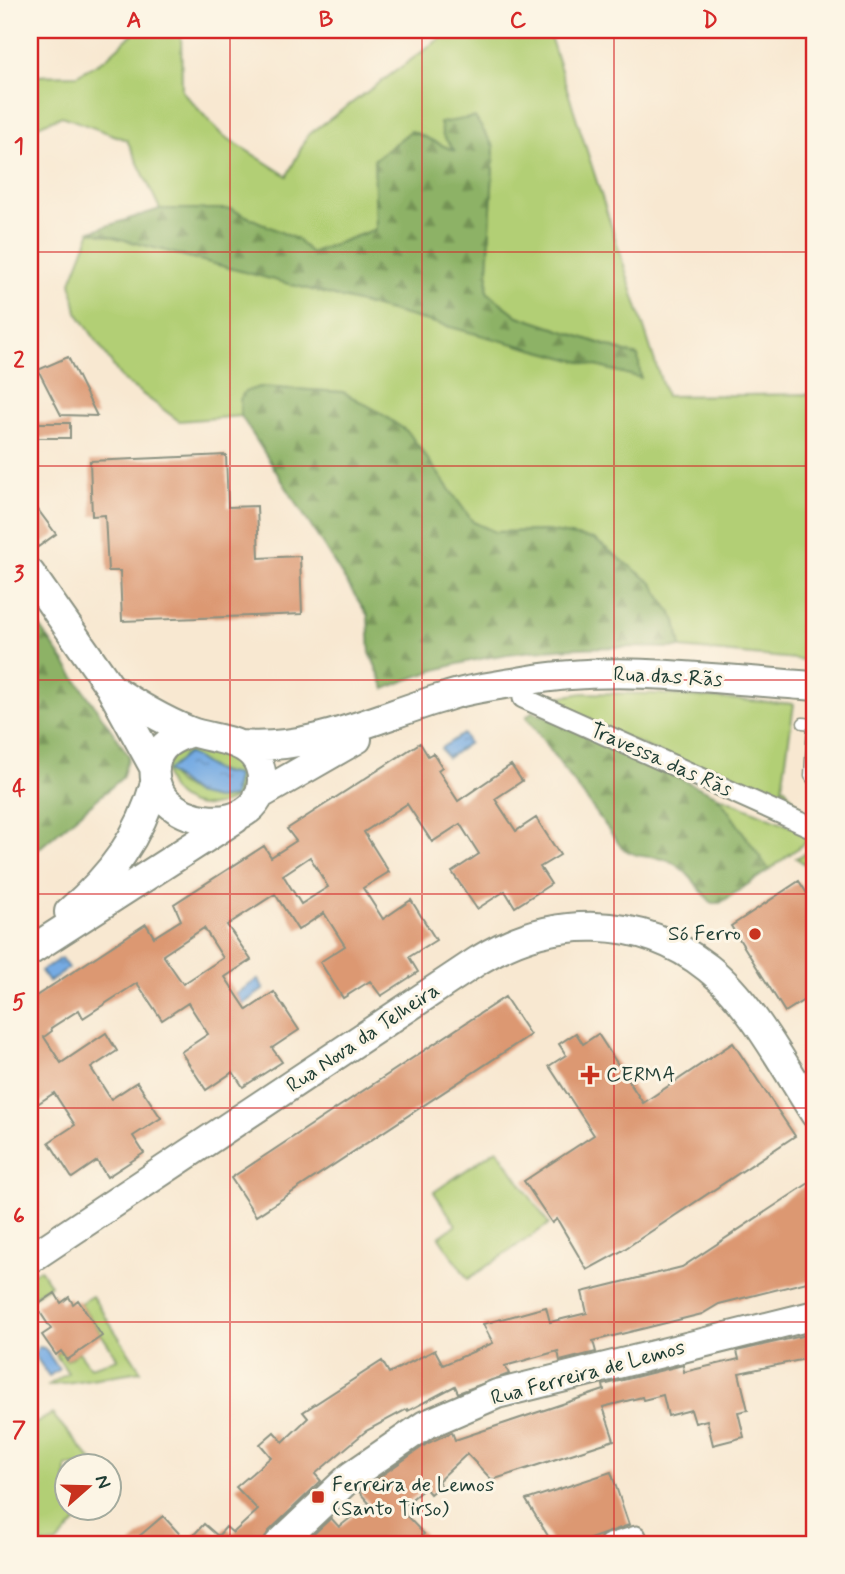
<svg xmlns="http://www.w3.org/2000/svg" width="845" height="1574" font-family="Mynerve,sans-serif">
	<defs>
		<pattern id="forest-firs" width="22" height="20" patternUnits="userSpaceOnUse" patternTransform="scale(1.75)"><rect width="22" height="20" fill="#8db266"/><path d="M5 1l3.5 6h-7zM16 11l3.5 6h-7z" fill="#739255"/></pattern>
		<pattern id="water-ripples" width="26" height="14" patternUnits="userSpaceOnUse" patternTransform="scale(1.75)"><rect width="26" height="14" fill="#76abe3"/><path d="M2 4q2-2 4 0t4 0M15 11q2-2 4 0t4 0" fill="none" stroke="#608cb9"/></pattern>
	</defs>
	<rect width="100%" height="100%" fill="#fcf5e5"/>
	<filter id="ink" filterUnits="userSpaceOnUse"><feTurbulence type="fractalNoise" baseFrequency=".0143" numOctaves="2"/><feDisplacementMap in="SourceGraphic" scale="14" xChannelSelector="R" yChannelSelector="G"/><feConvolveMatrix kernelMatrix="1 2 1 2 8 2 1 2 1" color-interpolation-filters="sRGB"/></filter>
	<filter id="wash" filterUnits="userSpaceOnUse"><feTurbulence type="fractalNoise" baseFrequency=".00686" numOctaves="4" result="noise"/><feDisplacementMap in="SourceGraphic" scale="28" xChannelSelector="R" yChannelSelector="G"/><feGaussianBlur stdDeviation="1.57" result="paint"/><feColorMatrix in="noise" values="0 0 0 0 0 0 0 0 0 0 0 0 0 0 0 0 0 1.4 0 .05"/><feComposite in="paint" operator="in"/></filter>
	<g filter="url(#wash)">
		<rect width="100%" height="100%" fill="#f8e8d1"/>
		<!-- green -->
		<path fill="#b2cf75" stroke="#688654" stroke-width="2" fill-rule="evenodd" d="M137,30H181L182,91L221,134L287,176L308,135L452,30H548L666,396L815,394V661L681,648L676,621L547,531L495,532L473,522L408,432L343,392L259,387L240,400L241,416L179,421L122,379L77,312L71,282L91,231L641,378L637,356L518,316L487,292L494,147L456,152L411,131L375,159L376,229L310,253L298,240L231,209H160L127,140L62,116L30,129V76L77,75L105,59Z
			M583,693L658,694L794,704L782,788H785L807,818L540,700Z
			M189,748C211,750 239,756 244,780L237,797C209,815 168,807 165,769L172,756ZM188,753L216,771L237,775L233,797L216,799L195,794L176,782L168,771Z
			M718,796L807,833L808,840L769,870Z
			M815,849V871L796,858Z
			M497,1149L549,1224L468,1279L439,1237L456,1225L434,1192Z
			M40,1269L50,1285L30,1299V1275Z
			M92,1296L141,1371L47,1386L68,1373L56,1355L61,1351L67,1360L79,1352L90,1367L118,1359L80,1303Z
			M52,1414L96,1465L66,1466V1508H90L56,1544H30V1426Z"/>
		<!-- forest -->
		<path fill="url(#forest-firs)" stroke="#56784d" stroke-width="2" d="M475,117L494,147L487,292L518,316L638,356L641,378L91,231L160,209H231L298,240L311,253L376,229L374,160L411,131L455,151L443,136L440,123Z
			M259,387L343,392L376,410L408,432L473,522L495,532L547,531L594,539L652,583L676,621L681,648C579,645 480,646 385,689L370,653L368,616L241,416L240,400L244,392Z
			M30,612L129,756L122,778L30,856Z
			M533,711L718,796L769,870L720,903H712C698,889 688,869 669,861C651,854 642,861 622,848L526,717Z"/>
		<!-- water -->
		<path fill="url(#water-ripples)" stroke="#4a748c" stroke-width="2" d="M463,734L469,743L447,758L441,748Z
			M188,753L216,771L237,775L233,797L216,799L195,794L167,771Z
			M61,958L68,968L49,982L41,971Z
			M258,979L264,989L243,1004L236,994Z
			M39,1347L44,1348L59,1369L49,1376L34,1354Z"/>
		<g id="blocks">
			<!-- building -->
			<path fill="#dc9872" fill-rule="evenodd" d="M68,357L77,375L97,416L61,415L38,370Z
				M30,423H70V438H30Z
				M226,455L228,507L257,506L259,558L300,556L302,614L122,621L120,571H108L105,515L92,516L90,461Z
				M30,499L56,534L38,547L30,535Z
				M420,743L428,756L433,753L442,767L438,770L458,801L511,765L522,781L495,799L516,831L536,818L560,855L540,867L551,884L515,907L505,891L477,909L452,872L479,854L460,824L432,842L407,804L364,832L389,872L363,888L383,919L411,900L436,940L409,957L418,972L381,996L370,981L343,998L320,962L345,946L324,913L298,930L275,894L227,925L251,960L225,977L247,1010L274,992L299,1030L272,1048L282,1062L243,1087L233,1072L206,1090L181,1052L208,1034L188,1003L162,1020L137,983L83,1018L79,1010L51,1028L52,1031L44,1037L61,1063L106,1033L117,1051L91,1068L111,1099L137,1082L161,1118L133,1136L144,1153L107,1177L97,1161L72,1178L49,1142L75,1125L54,1093L30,1109V1000L146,924L154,937L181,920L174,904L264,846L271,857L296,841L287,829ZM310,857L328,887L301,904L283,875ZM204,928L223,958L183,984L163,955Z
				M799,881L815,906V993L785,1012L731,926Z
				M505,997L530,1035L256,1216L231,1178Z
				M576,1033L583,1044L598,1034L643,1103L733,1043L795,1136L620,1252L587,1270L557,1219L552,1223L524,1181L594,1135L549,1066L566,1055L559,1044Z
				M815,1179V1280L719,1304L702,1314L593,1341L596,1352L560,1361L558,1351L505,1366L509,1374L458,1393L455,1386L408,1411L407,1409L366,1431L315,1474L321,1481L268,1532L263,1544H130L163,1516L187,1542L204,1524L218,1536L226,1527L233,1533L258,1510L236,1487L271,1457L260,1444L274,1432L283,1442L308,1418L303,1412L382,1361L389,1373L435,1350L443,1365L493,1343L483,1324L546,1307L550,1322L587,1313L582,1292L682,1267Z
				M55,1293L61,1303L69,1297L73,1304L78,1300L102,1336L67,1360L61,1351L56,1355L42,1335L51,1329L36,1306Z
				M815,1333V1357L739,1373L748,1410L738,1412L744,1437L713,1445L707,1420L695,1423L691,1410L668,1416L663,1395L643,1400L642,1397L603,1407L614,1440L492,1480L467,1454L438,1481L441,1485L430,1494L425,1488L400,1509L424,1534L412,1544H303L331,1518L339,1527L369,1503L359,1492L372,1482L428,1443L452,1432L455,1440L604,1390L603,1385L683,1365L684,1372L739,1359L737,1351Z
				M611,1472L629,1525L576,1544H553L526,1500Z"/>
		</g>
	</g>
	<g filter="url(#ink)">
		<use href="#blocks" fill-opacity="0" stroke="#8c9282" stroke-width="2"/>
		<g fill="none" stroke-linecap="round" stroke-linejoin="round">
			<defs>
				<path id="lane" d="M803,723L813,724L810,776L815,783"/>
				<path id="street" d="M522,681L523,698L815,829
					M609,1544L636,1536"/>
				<path id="secondary" d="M30,573L110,687L155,769
					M110,687C135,704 160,719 189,731C209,739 238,738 253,755C259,762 262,772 262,780C262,842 147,827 155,766C158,745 173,738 192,732
					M240,745C312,751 377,717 445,697C468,689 494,686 518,682C615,663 717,680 815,686
					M258,796L357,739
					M69,912C111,876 140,837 155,783
					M30,951L235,819
					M30,1259L479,960C551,915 640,914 708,968C751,1002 785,1068 815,1114
					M279,1544L351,1476L425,1425L497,1394L815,1315"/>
			</defs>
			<!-- lane casing -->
			<use href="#lane" stroke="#8c9282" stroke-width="13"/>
			<!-- street casing -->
			<use href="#street" stroke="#8c9282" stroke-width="23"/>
			<!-- secondary casing -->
			<use href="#secondary" stroke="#8c9282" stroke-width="32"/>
			<!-- lane -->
			<use href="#lane" stroke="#fff" stroke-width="10"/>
			<!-- street -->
			<use href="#street" stroke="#fff" stroke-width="19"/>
			<!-- secondary -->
			<use href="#secondary" stroke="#fff" stroke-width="28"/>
		</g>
	</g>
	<!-- grid -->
	<path fill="none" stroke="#d62828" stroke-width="2" stroke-opacity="0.55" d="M230,30V1544M422,30V1544M614,30V1544M30,252H815M30,466H815M30,680H815M30,894H815M30,1108H815M30,1322H815"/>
	<!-- markers -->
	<g fill="#c8321e" stroke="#fcf5e5" stroke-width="2.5">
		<circle cx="755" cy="934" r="7"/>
		<path d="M586.5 1064.5h7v7h7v7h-7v7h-7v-7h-7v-7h7z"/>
		<rect x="311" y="1490" width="14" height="14" rx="3.5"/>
	</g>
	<g text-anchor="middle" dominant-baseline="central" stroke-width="6" stroke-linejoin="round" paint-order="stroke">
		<!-- street labels -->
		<g font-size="21" fill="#1f3d34" stroke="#fcf5e5">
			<text transform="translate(668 677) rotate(3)">Rua das Rãs</text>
			<text transform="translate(661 760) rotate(24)">Travessa das Rãs</text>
			<text transform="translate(363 1038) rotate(-34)">Rua Nova da Telheira</text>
			<text transform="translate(588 1373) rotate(-15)">Rua Ferreira de Lemos</text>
		</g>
		<!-- poi labels -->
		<g font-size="21" fill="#1f3d34" stroke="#fcf5e5" text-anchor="start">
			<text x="741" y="934" text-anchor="end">Só Ferro</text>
			<text x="606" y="1075">CERMA</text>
			<text x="332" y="1485">Ferreira de Lemos<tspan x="332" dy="24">(Santo Tirso)</tspan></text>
		</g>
	</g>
	<!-- margin -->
	<rect width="845" height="1574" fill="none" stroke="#fcf5e5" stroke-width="77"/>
	<!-- north arrow -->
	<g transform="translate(88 1487) rotate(70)"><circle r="33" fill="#fcf5e5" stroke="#a4ab9e" stroke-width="2"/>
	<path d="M0-5L12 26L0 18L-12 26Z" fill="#c8321e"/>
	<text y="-10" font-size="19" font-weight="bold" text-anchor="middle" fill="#1f3d34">N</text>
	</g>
	<rect x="38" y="38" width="768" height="1498" fill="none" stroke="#d62828" stroke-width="2.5"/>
	<g font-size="23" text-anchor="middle" font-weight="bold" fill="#d62828">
		<text x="134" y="27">A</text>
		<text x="326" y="27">B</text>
		<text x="518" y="27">C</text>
		<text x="710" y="27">D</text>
		<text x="19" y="153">1</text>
		<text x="19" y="367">2</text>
		<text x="19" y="581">3</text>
		<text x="19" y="795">4</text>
		<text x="19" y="1009">5</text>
		<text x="19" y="1223">6</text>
		<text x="19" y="1437">7</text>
	</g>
</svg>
